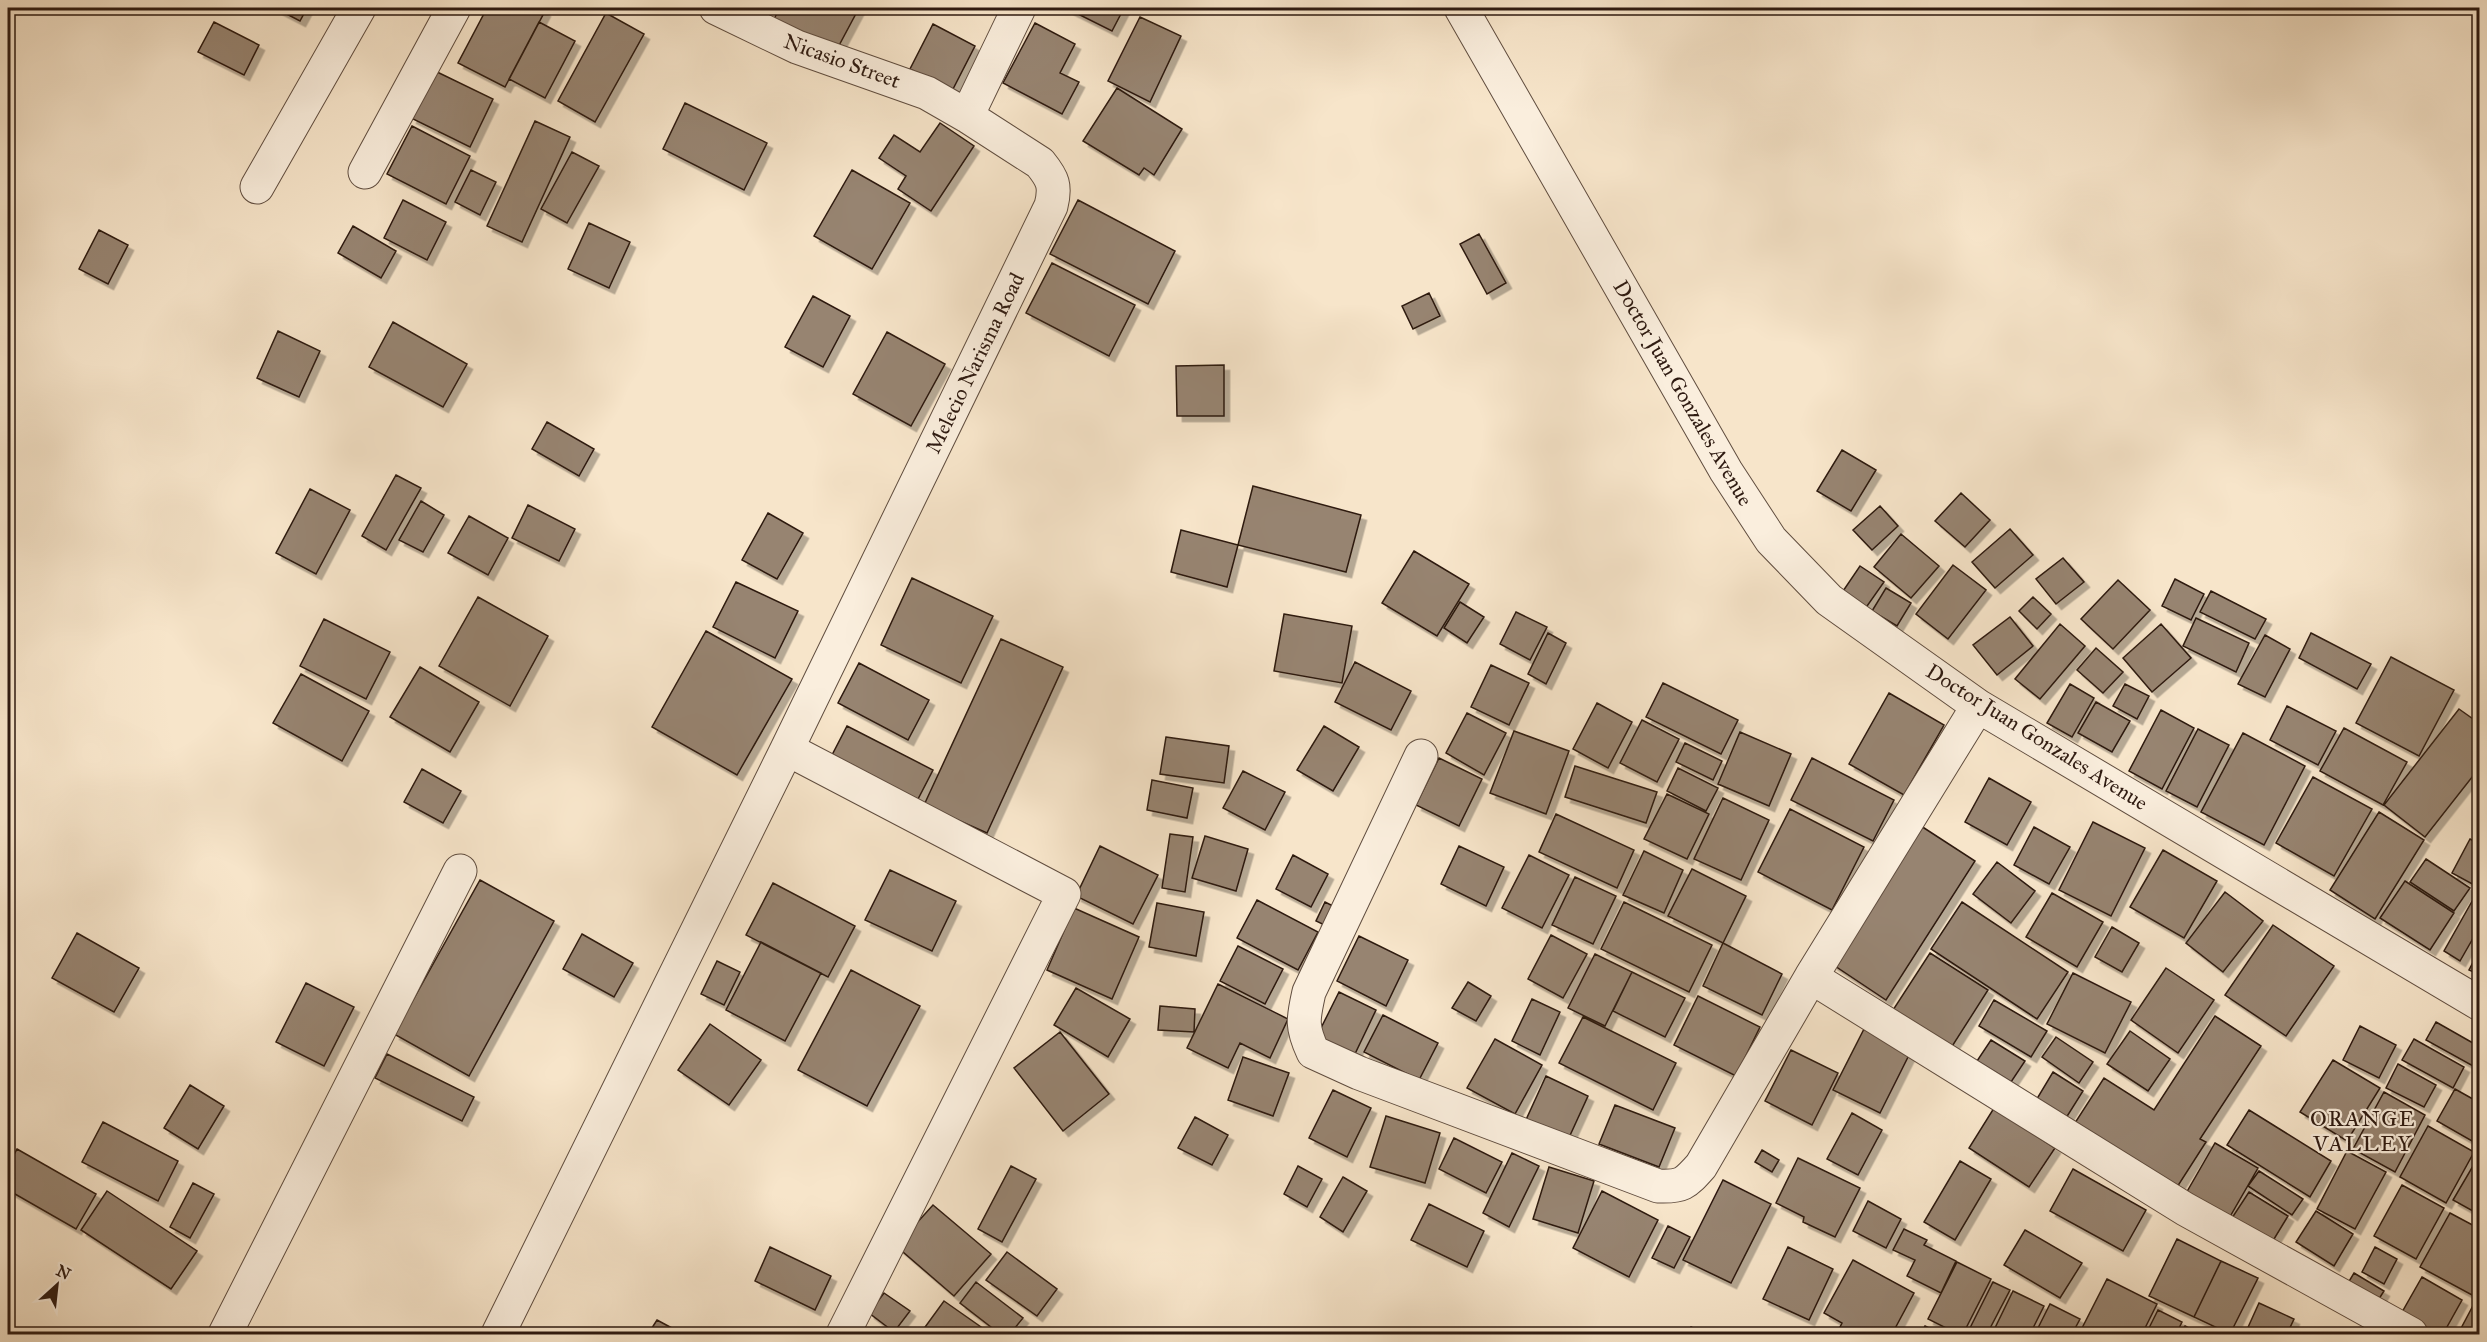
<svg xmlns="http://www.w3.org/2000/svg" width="2487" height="1342" font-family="'IM FELL Great Primer',serif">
	<defs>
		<filter id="shadow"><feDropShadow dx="5.5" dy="5.5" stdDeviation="0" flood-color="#0004"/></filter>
	</defs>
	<rect width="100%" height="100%" fill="#f7e5ca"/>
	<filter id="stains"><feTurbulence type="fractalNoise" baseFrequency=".00333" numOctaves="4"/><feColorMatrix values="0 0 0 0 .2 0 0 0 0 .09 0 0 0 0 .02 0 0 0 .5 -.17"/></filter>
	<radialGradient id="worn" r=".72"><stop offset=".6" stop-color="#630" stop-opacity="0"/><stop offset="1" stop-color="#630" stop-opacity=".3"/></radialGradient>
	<!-- building -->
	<path fill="#978471" stroke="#2e1a11" stroke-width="1.5" filter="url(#shadow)" d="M275,8H307L300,21Z
		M487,8H538L545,11L505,87L458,63Z
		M780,8H859L836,51L774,19Z
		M1066,8H1124L1112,31Z
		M606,13L644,34L595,122L558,101Z
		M1140,17L1181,36L1150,102L1108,81Z
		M214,22L259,45L244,75L198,52Z
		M539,22L575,41L545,98L509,79Z
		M1035,23L1075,44L1060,73L1079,82L1062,114L1003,83Z
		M933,24L975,46L952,91L910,69Z
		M433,70L493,99L470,147L411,118Z
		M1117,88L1182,129L1154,175L1144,168L1139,175L1083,141Z
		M685,103L767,143L744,190L663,149Z
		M535,121L570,137L522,242L487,226Z
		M940,123L974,146L931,211L898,189L906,176L879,158L894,135L920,152Z
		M412,126L470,156L446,204L387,174Z
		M572,152L599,166L567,223L541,209Z
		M471,170L496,182L480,215L455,202Z
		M852,170L910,203L872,269L814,236Z
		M403,200L446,222L427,260L384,238Z
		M1078,200L1175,251L1148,304L1050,254Z
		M589,223L630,242L609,288L568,269Z
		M353,226L396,251L381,278L338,253Z
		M99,230L128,245L108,284L79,269Z
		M1479,234L1506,283L1487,294L1460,244Z
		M1052,263L1135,305L1109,356L1026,313Z
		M1429,293L1440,316L1413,329L1402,306Z
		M813,296L850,316L823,367L785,347Z
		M393,322L467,364L443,407L369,367Z
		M278,331L320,351L299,397L257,378Z
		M887,332L945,364L911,426L853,394Z
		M1224,365V416H1177L1176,366Z
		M547,422L594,449L579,476L532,449Z
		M1842,450L1876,470L1851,511L1817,491Z
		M396,475L421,488L386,550L362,536Z
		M1253,486L1361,515L1346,572L1238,545Z
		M310,489L350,510L316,574L276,553Z
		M1961,493L1990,520L1965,547L1935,521Z
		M421,501L444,515L423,552L399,540Z
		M528,505L575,529L559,561L512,538Z
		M1880,506L1898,526L1872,550L1853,530Z
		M768,513L803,533L777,579L742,560Z
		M469,516L508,538L488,575L448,553Z
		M2010,529L2033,555L1995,588L1972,562Z
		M1181,530L1238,545L1227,587L1171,572Z
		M1901,534L1939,566L1911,598L1874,567Z
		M1414,551L1469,584L1437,636L1382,603Z
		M2063,558L2084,582L2056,604L2036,579Z
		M1953,565L1986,590L1948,639L1916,614Z
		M1860,566L1884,582L1865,609L1841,594Z
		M912,578L993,616L961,683L881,645Z
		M2175,579L2204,594L2191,620L2162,606Z
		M2118,580L2150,610L2113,649L2081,619Z
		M736,582L798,611L775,658L713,627Z
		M1886,588L1911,603L1897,626L1872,611Z
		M2211,591L2266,619L2255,639L2200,612Z
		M478,597L548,636L510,706L439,666Z
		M2033,597L2051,614L2037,629L2019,611Z
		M1460,602L1484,617L1467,643L1444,628Z
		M1516,612L1547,627L1530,660L1500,644Z
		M1284,614L1352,626L1342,683L1274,671Z
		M2010,617L2033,646L1997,675L1973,645Z
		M2196,618L2249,643L2236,672L2183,646Z
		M324,619L390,652L366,699L300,666Z
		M2060,624L2085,646L2040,699L2015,679Z
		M2161,624L2191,658L2152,692L2123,658Z
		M706,631L792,679L737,775L652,727Z
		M1548,633L1566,643L1546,684L1528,674Z
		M2311,633L2371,664L2357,689L2299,658Z
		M2265,635L2290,649L2265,697L2238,684Z
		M1001,639L1063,667L987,833L924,805Z
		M2096,648L2123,672L2103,693L2077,670Z
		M2391,657L2454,690L2419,756L2356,723Z
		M1355,662L1411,691L1391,730L1335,702Z
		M859,663L929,700L908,740L838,703Z
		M1491,665L1529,683L1509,725L1471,707Z
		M420,667L479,702L450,752L390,717Z
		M301,674L369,711L342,761L273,723Z
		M1663,683L1738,720L1721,754L1646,717Z
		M2070,684L2094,698L2072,737L2047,723Z
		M2125,684L2149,696L2137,719L2113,706Z
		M1889,693L1944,725L1904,795L1849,764Z
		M2096,702L2130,721L2112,752L2078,733Z
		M1597,703L1632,722L1608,768L1573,749Z
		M2287,706L2336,731L2318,765L2270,740Z
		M2459,709L2480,724V767L2425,837L2384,805Z
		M2161,710L2194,728L2162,789L2129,771Z
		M1467,713L1506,733L1484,775L1446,753Z
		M1642,720L1679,739L1657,782L1620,763Z
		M847,726L933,770L917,801L831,757Z
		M1324,726L1359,747L1333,791L1297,770Z
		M2344,728L2407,762L2383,805L2320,771Z
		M2198,729L2229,745L2197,807L2166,791Z
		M1514,731L1569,751L1546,814L1490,793Z
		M1740,732L1791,754L1769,806L1718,784Z
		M2243,733L2305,766L2264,845L2201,812Z
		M1166,737L1229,746L1224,783L1160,774Z
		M1685,743L1722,761L1713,780L1676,762Z
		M1439,758L1482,779L1459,826L1416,805Z
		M1812,758L1894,800L1873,841L1791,800Z
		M1575,766L1657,792L1646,823L1565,797Z
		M1678,768L1718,788L1706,811L1667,791Z
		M422,769L461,791L443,823L404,802Z
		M1243,771L1285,792L1265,830L1223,808Z
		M2313,777L2372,809L2334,876L2276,843Z
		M1989,778L2031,802L2007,845L1965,822Z
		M1152,780L1193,788L1187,818L1147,810Z
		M1667,794L1709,814L1687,859L1644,839Z
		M1723,798L1769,820L1741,880L1694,859Z
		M1790,809L1864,847L1832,910L1758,872Z
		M2379,812L2424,840L2375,919L2330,890Z
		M1556,814L1634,850L1617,888L1539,852Z
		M2093,822L2145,848L2111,916L2059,890Z
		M1921,826L1975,861L1886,1000L1832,964Z
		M2034,827L2070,847L2049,884L2014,865Z
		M1170,834L1193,837L1185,892L1162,888Z
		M1205,836L1248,849L1236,891L1192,878Z
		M2470,839L2480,845V879L2476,886L2452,873Z
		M1100,846L1158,875L1133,924L1076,896Z
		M1459,846L1504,867L1486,906L1441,884Z
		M2163,850L2217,881L2184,938L2130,907Z
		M1644,851L1683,870L1664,913L1623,895Z
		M1293,855L1328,874L1311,907L1276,889Z
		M1529,855L1569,875L1542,928L1502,908Z
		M2426,859L2470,888L2454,911L2410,882Z
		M1997,862L2035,891L2011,923L1973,894Z
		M1692,869L1746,896L1723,943L1668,916Z
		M890,870L956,901L932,951L865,920Z
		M1575,877L1616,896L1593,944L1552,925Z
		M480,880L554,921L469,1076L394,1034Z
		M2405,881L2454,913L2430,950L2380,918Z
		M773,883L855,926L828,977L746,935Z
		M2225,892L2263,921L2223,972L2186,943Z
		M2052,893L2103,922L2077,967L2026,937Z
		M2475,896L2480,899V926L2460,961L2444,951Z
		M1257,900L1318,932L1298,970L1237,938Z
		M1325,902L1343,911L1335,930L1316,921Z
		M1624,902L1712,945L1689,992L1601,949Z
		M1962,902L2068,972L2037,1019L1931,949Z
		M1157,903L1204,912L1196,956L1149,947Z
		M1074,908L1139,937L1112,999L1047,970Z
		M2273,925L2334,966L2286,1036L2225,995Z
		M2112,927L2139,943L2122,972L2095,957Z
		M77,933L139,968L114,1012L52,978Z
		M582,934L633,963L614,997L563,969Z
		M1551,935L1587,954L1563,998L1528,979Z
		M1359,936L1408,960L1386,1006L1337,981Z
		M761,942L821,973L785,1041L726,1010Z
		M1723,943L1782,974L1762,1015L1703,986Z
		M1238,946L1283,969L1265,1004L1220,981Z
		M2480,949V975L2469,970Z
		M1930,953L1988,990L1951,1048L1893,1010Z
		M1595,954L1632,972L1605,1026L1568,1008Z
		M717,961L740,972L724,1005L701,994Z
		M2166,968L2214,1000L2178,1053L2131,1020Z
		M851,970L920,1006L867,1106L798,1070Z
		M1632,972L1685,998L1665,1037L1613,1011Z
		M2073,973L2131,1002L2105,1053L2047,1024Z
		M1468,982L1491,996L1476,1021L1452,1008Z
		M306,983L354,1007L324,1066L276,1042Z
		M1218,984L1288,1019L1270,1058L1240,1043L1228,1068L1187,1048Z
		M1076,988L1130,1019L1108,1057L1054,1025Z
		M1339,992L1376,1010L1353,1058L1315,1040Z
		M1698,996L1760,1027L1736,1076L1674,1045Z
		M1532,999L1560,1012L1540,1055L1512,1041Z
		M1994,1000L2047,1031L2031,1057L1979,1026Z
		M1160,1006L1195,1009L1194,1032L1158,1030Z
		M1383,1015L1438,1043L1419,1080L1364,1052Z
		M2215,1016L2261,1046L2200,1139L2206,1142L2172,1195L2071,1129L2104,1078L2154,1110Z
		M1583,1017L1676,1063L1653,1110L1559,1063Z
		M2436,1022L2480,1047V1053L2473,1066L2426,1040Z
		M710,1024L761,1060L729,1105L678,1070Z
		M2360,1026L2396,1045L2379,1078L2343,1060Z
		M1864,1029L1910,1053L1880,1113L1833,1090Z
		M2130,1031L2170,1059L2148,1091L2107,1064Z
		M1060,1032L1109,1094L1063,1131L1014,1068Z
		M2056,1037L2093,1062L2079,1083L2042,1057Z
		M1495,1039L1542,1065L1515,1114L1467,1088Z
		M2414,1039L2464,1067L2453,1088L2402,1060Z
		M1991,1040L2025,1061L2011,1082L1977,1061Z
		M1791,1050L1838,1073L1812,1125L1765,1101Z
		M387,1054L474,1097L462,1121L375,1078Z
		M1243,1057L1289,1073L1273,1116L1228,1100Z
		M2333,1060L2380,1088L2347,1141L2300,1112Z
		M2398,1064L2436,1085L2424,1107L2386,1088Z
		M2053,1072L2083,1091L2061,1126L2032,1107Z
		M1546,1076L1588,1096L1567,1142L1525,1122Z
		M190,1085L224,1106L198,1149L164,1128Z
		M2455,1089L2480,1103L2479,1145L2437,1121Z
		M1333,1090L1371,1108L1347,1157L1309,1138Z
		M2384,1092L2425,1115L2395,1172L2353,1149Z
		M1615,1105L1675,1128L1659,1167L1599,1144Z
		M1994,1108L2055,1148L2029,1187L1969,1148Z
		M2249,1110L2331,1161L2310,1197L2227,1145Z
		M1852,1113L1882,1130L1858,1175L1827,1159Z
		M1386,1116L1440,1133L1425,1183L1370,1167Z
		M1195,1117L1228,1135L1212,1165L1178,1148Z
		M103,1122L178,1161L158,1201L82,1162Z
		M2428,1126L2474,1152L2446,1203L2400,1177Z
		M1454,1138L1502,1162L1486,1193L1439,1169Z
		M2215,1143L2258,1168L2224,1227L2181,1202Z
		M17,1149L96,1194L76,1229L8,1190V1166Z
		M1762,1150L1779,1160L1772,1172L1755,1162Z
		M2347,1151L2386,1172L2355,1229L2317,1209Z
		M1512,1153L1539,1166L1509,1227L1483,1213Z
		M2480,1154V1215L2453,1200Z
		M1798,1158L1860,1188L1835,1237L1803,1222L1804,1217L1776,1203Z
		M1960,1161L1991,1179L1955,1240L1924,1222Z
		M1011,1166L1036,1179L1002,1242L978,1229Z
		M1298,1166L1322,1179L1307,1207L1284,1194Z
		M1549,1167L1594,1181L1578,1233L1533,1219Z
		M2073,1169L2146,1210L2123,1251L2050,1211Z
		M2259,1171L2303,1199L2292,1215L2248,1186Z
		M1343,1177L1367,1191L1343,1232L1320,1217Z
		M1723,1180L1771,1204L1731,1283L1683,1260Z
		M193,1183L214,1194L190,1238L170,1227Z
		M2402,1185L2444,1208L2416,1259L2374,1236Z
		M107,1191L197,1251L171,1289L81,1230Z
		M1602,1191L1658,1220L1629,1277L1573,1248Z
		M2249,1192L2288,1216L2268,1249L2228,1224Z
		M1868,1201L1901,1219L1886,1248L1853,1231Z
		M1429,1204L1484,1231L1467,1267L1411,1240Z
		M933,1205L991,1254L954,1296L896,1246Z
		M2316,1211L2353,1234L2334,1266L2296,1242Z
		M2450,1213L2480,1229V1281L2472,1295L2420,1267Z
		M1668,1226L1690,1237L1674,1268L1652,1258Z
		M1904,1229L1927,1240L1924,1245L1956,1261L1941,1293L1907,1276L1915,1260L1893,1250Z
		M2025,1230L2082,1263L2060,1298L2004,1265Z
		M2177,1239L2221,1261L2194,1317L2149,1296Z
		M770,1247L831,1276L815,1310L755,1281Z
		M1788,1247L1833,1269L1809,1320L1763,1299Z
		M2375,1247L2397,1259L2384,1284L2362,1272Z
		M1007,1252L1057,1289L1037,1316L986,1280Z
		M1853,1260L1914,1293L1892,1334H1845L1838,1331L1842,1323L1824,1313Z
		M2221,1261L2258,1278L2230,1334L2194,1317Z
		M1957,1262L1991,1279L1963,1334H1958L1928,1319Z
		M2354,1273L2384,1291L2372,1310L2342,1293Z
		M2422,1277L2462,1300L2443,1334H2421L2397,1321Z
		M2107,1279L2157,1304L2142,1334H2079Z
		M976,1282L1023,1318L1010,1334H1000L960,1303Z
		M1993,1282L2010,1290L1987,1334H1967Z
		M2013,1291L2044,1306L2030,1334H1992Z
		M884,1293L910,1311L894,1332L869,1313Z
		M2476,1300L2480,1302V1334H2458Z
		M944,1301L991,1334H920Z
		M2259,1303L2294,1319L2287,1334H2245Z
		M2050,1304L2080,1319L2072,1334H2035Z
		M2158,1310L2182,1322L2176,1334H2146Z
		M657,1320L683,1334H648Z
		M1925,1326L1941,1334H1921Z
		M2185,1326L2200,1334H2180Z
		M1691,1327L1706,1334H1687Z"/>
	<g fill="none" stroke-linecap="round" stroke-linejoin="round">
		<defs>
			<path id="street" d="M716,8L797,47L927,93L967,116
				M1461,8L1726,471L1771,540L1829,600L1978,706L2480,1004
				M365,172L454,8
				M257,187L359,8
				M787,749L1064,894L843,1334
				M1421,756L1309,992C1303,1019 1301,1026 1313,1052L1359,1073L1658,1186C1682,1187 1685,1184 1701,1166L1811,977L1978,706
				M1811,977L2185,1209L2411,1334
				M225,1334L460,871
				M498,1334L787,749L1051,206C1056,186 1053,179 1040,163L967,116L1019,8"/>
		</defs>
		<!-- street casing -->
		<use href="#street" stroke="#604d3f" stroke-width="35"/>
		<!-- street -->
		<use href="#street" stroke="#faeedd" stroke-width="33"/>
	</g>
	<g text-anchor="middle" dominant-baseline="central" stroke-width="4.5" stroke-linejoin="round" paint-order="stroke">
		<!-- street labels -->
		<g font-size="21" fill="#2e1a11" stroke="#faeedd">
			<text transform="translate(842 61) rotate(20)">Nicasio Street</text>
			<text transform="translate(975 363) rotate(-64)">Melecio Narisma Road</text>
			<text transform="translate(1683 393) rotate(60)">Doctor Juan Gonzales Avenue</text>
			<text transform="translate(2037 737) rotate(32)">Doctor Juan Gonzales Avenue</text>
		</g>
		<!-- neighbourhood labels -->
		<g font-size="22" letter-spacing="1.5" fill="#2e1a11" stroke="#faeedd">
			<text x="2363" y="1118">ORANGE<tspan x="2363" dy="25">VALLEY</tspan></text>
		</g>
	</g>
	<!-- margin -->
	<rect width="2487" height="1342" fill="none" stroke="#f7e5ca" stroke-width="30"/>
	<rect x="9" y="9" width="2469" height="1324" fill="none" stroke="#2e1a11" stroke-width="3"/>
	<rect x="15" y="15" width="2457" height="1312" fill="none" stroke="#2e1a11" stroke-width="1.5"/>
	<!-- north arrow -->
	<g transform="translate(57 1285) rotate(27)" stroke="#faeedd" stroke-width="4.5" paint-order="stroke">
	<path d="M0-4.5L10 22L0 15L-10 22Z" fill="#2e1a11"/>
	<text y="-9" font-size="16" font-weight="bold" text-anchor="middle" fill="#2e1a11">N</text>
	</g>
	<rect width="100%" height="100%" filter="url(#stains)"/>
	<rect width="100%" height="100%" fill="url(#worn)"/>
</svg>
